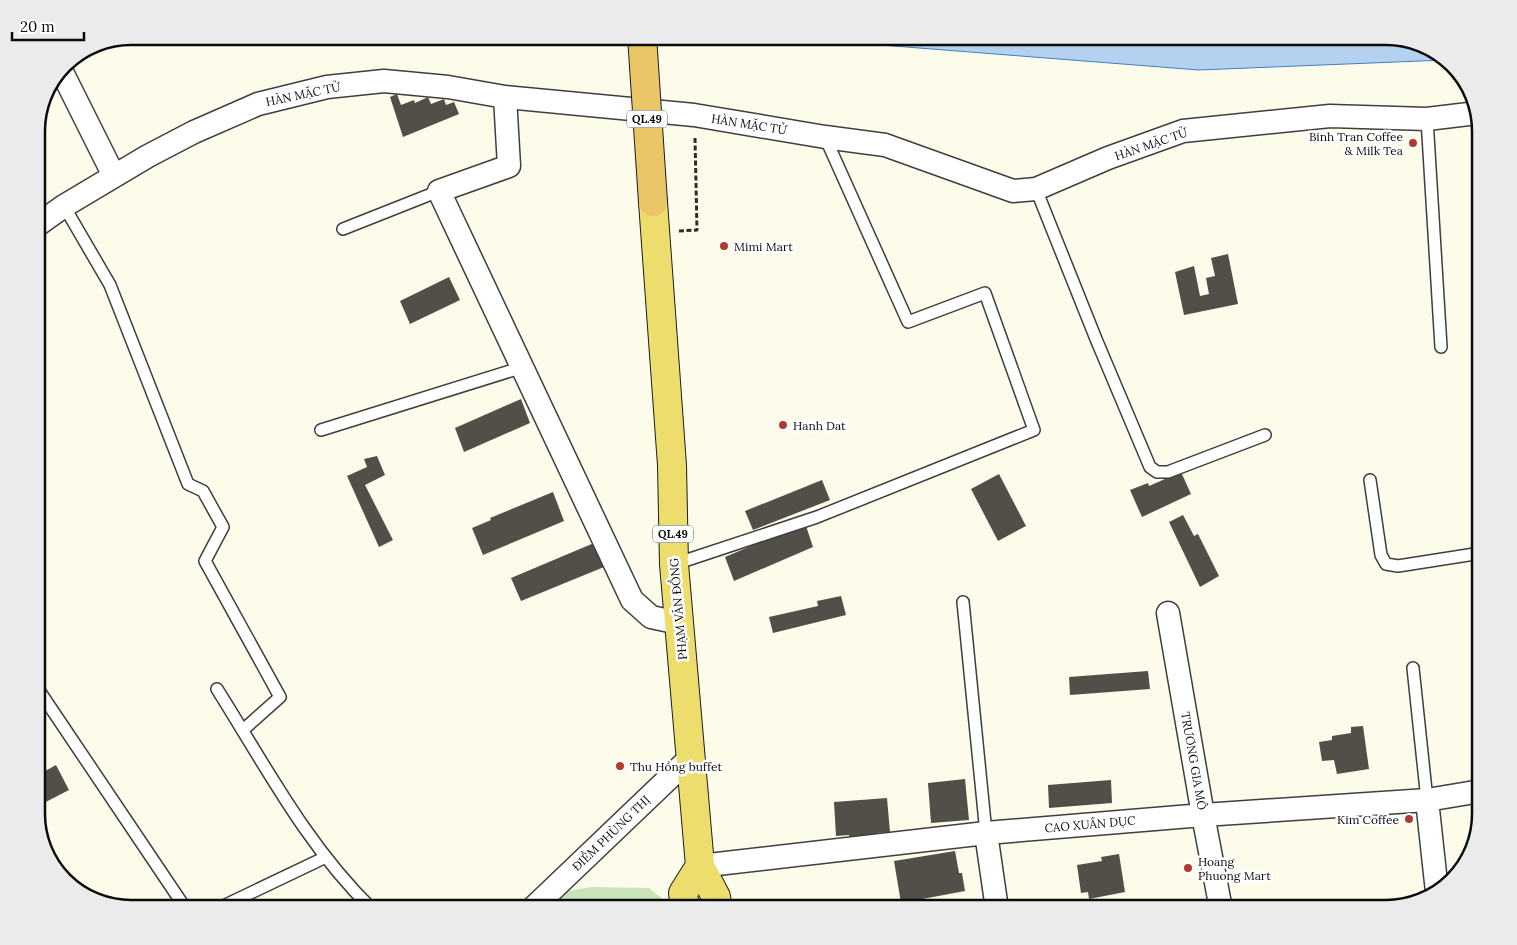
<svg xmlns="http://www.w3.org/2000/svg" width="1517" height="945" font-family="Lora,serif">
	<rect width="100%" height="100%" fill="#fdfceb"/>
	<!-- green -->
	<path fill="#c9e4b8" d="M592,887L649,888L665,901L670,909H551L567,891Z"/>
	<!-- water -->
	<path fill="#b4d2f0" stroke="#417ec0" d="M766,36H1386L1434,49L1445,60L1199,70Z"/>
	<!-- building -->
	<path fill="#524e48" d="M397,94L401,105L414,100L415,103L428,97L431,104L444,99L446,105L454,102L459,114L403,137L390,97Z
		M1228,254L1238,304L1184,315L1175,272L1194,266L1200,296L1209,294L1206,278L1215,276L1211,258Z
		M449,277L460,300L410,324L400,301Z
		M521,399L530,423L464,452L455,428Z
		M377,456L385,475L365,485L393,540L379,547L347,476L367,467L364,459Z
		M1181,472L1191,494L1142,517L1130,490L1148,483L1149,486Z
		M999,474L1026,526L998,541L971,489Z
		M822,480L830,500L753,530L745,511Z
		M553,492L564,521L483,555L472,528L491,520L490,518Z
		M1183,515L1194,536L1198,534L1219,576L1200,587L1169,522Z
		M805,523L813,547L734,581L725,557Z
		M594,543L604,567L521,601L511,578Z
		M841,596L846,615L773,633L769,617L818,606L817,601Z
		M1148,671L1150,689L1070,695L1069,677Z
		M1363,726L1369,769L1337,774L1334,760L1322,761L1319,742L1332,740V736L1351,733V727Z
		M56,765L69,790L36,807V776Z
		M965,779L969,820L931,823L928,783Z
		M1111,780L1112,803L1049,808L1048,785Z
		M887,798L890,832L877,833V839L850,841L849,835L836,836L834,802Z
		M955,851L959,873H962L965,891L901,903L894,861Z
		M1119,854L1125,892L1089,899L1088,892L1081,893L1077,865L1102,861L1101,857Z"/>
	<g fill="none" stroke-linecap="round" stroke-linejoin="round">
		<defs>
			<path id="service" d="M1427,119L1441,347
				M1036,189L1096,339L1150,467L1157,472H1168L1265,435
				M64,206L110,285L188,484L203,491L223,527L205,561L280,697L243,730
				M343,229L439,191
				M321,430L523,367
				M1370,480L1381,555L1386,564L1398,566L1481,553
				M675,564L817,517L1034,430L985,293L908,322L825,137
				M963,602L986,833
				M1413,668L1427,800
				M36,686L186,909
				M217,689C265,765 307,846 372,909
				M217,909L326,857"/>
			<path id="minor" d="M61,70L114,176
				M505,97L509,166L439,191L632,600L651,617L679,623
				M36,226L64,206L148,156L194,132L258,104L327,87L384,81L448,87L505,97L694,115L825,137L885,145L1013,191L1036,189L1108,158L1183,131L1330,116L1427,119L1477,113
				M1168,613L1203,815L1221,909
				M1427,800L1437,892
				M986,833L997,909
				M700,866L986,833L1203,815L1427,800L1481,791
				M532,909L690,758"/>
			<path id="primary" d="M653,202L672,465L674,564L700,866L716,897L718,909
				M685,909L683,893L700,866"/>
		</defs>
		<!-- service casing -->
		<use href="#service" stroke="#3e3e3e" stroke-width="14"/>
		<!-- minor casing -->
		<use href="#minor" stroke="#3e3e3e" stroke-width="25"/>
		<!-- primary casing -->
		<use href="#primary" stroke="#1c1c1c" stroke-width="30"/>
		<!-- path -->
		<path stroke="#2d2d2d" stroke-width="3" stroke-dasharray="5 2.5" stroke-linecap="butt" d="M679,231L697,230L695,138
			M577,909L582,904L587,902L640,905L644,909"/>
		<!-- service -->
		<use href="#service" stroke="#fff" stroke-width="11"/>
		<!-- minor -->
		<use href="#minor" stroke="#fff" stroke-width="22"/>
		<!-- primary -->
		<use href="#primary" stroke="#ecdd6c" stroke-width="28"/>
		<defs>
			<path id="trunk-bridge" d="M642,36L653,202"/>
		</defs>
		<!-- trunk-bridge casing -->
		<use href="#trunk-bridge" stroke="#1c1c1c" stroke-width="30" stroke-linecap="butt"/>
		<!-- trunk-bridge -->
		<use href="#trunk-bridge" stroke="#eac666" stroke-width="28"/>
	</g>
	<!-- markers -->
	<g fill="#ae3a30" stroke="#fff" stroke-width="2">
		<circle cx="1413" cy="143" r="5"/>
		<circle cx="724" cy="246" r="5"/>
		<circle cx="783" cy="425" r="5"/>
		<circle cx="620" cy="766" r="5"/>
		<circle cx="1409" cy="819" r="5"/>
		<circle cx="1188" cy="868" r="5"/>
	</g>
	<g text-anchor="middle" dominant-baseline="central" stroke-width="5" stroke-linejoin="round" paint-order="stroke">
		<!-- shield labels -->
		<g fill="#fff" stroke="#545454" stroke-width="1">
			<rect x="627" y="110.5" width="40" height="17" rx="4"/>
			<rect x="653" y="525.5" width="40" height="17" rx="4"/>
		</g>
		<g font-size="11" font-weight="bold" fill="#0b0b0b">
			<text x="647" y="119">QL.49</text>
			<text x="673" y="534">QL.49</text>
		</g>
		<!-- street labels -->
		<g font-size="12" fill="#0b0b0b" stroke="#fff">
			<text transform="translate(303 94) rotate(-12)">HÀN MẶC TỬ</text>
			<text transform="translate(749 124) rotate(9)">HÀN MẶC TỬ</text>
			<text transform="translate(1151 144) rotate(-19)">HÀN MẶC TỬ</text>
			<text transform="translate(678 609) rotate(-95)">PHẠM VĂN ĐỒNG</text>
			<text transform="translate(1194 761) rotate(80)">TRƯƠNG GIA MÔ</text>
			<text transform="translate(1090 824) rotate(-5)">CAO XUÂN DỤC</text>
			<text transform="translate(611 833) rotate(-44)">ĐIỀM PHÙNG THỊ</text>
		</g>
		<!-- poi labels -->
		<g font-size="12" fill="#0b0b0b" stroke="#fff" text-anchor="start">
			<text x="1403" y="136" text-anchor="end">Binh Tran Coffee<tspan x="1403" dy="14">&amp; Milk Tea</tspan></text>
			<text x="734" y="246">Mimi Mart</text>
			<text x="793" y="425">Hanh Dat</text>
			<text x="630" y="766">Thu Hồng buffet</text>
			<text x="1399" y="819" text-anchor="end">Kim Coffee</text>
			<text x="1198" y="861">Hoang<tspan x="1198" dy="14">Phuong Mart</tspan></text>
		</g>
	</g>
	<!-- crop -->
	<path d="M0 0H1517V945H0ZM131 45H1386A86 86 0 0 1 1472 131V814A86 86 0 0 1 1386 900H131A86 86 0 0 1 45 814V131A86 86 0 0 1 131 45Z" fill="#ebebeb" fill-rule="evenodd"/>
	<path fill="none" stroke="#0b0b0b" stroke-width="2.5" d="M131 45H1386A86 86 0 0 1 1472 131V814A86 86 0 0 1 1386 900H131A86 86 0 0 1 45 814V131A86 86 0 0 1 131 45Z"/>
	<!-- scale -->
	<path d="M12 32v8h72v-8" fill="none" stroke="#0b0b0b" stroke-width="2.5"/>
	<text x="20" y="32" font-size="15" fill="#0b0b0b" stroke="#ffffff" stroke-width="4" paint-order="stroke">20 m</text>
</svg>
